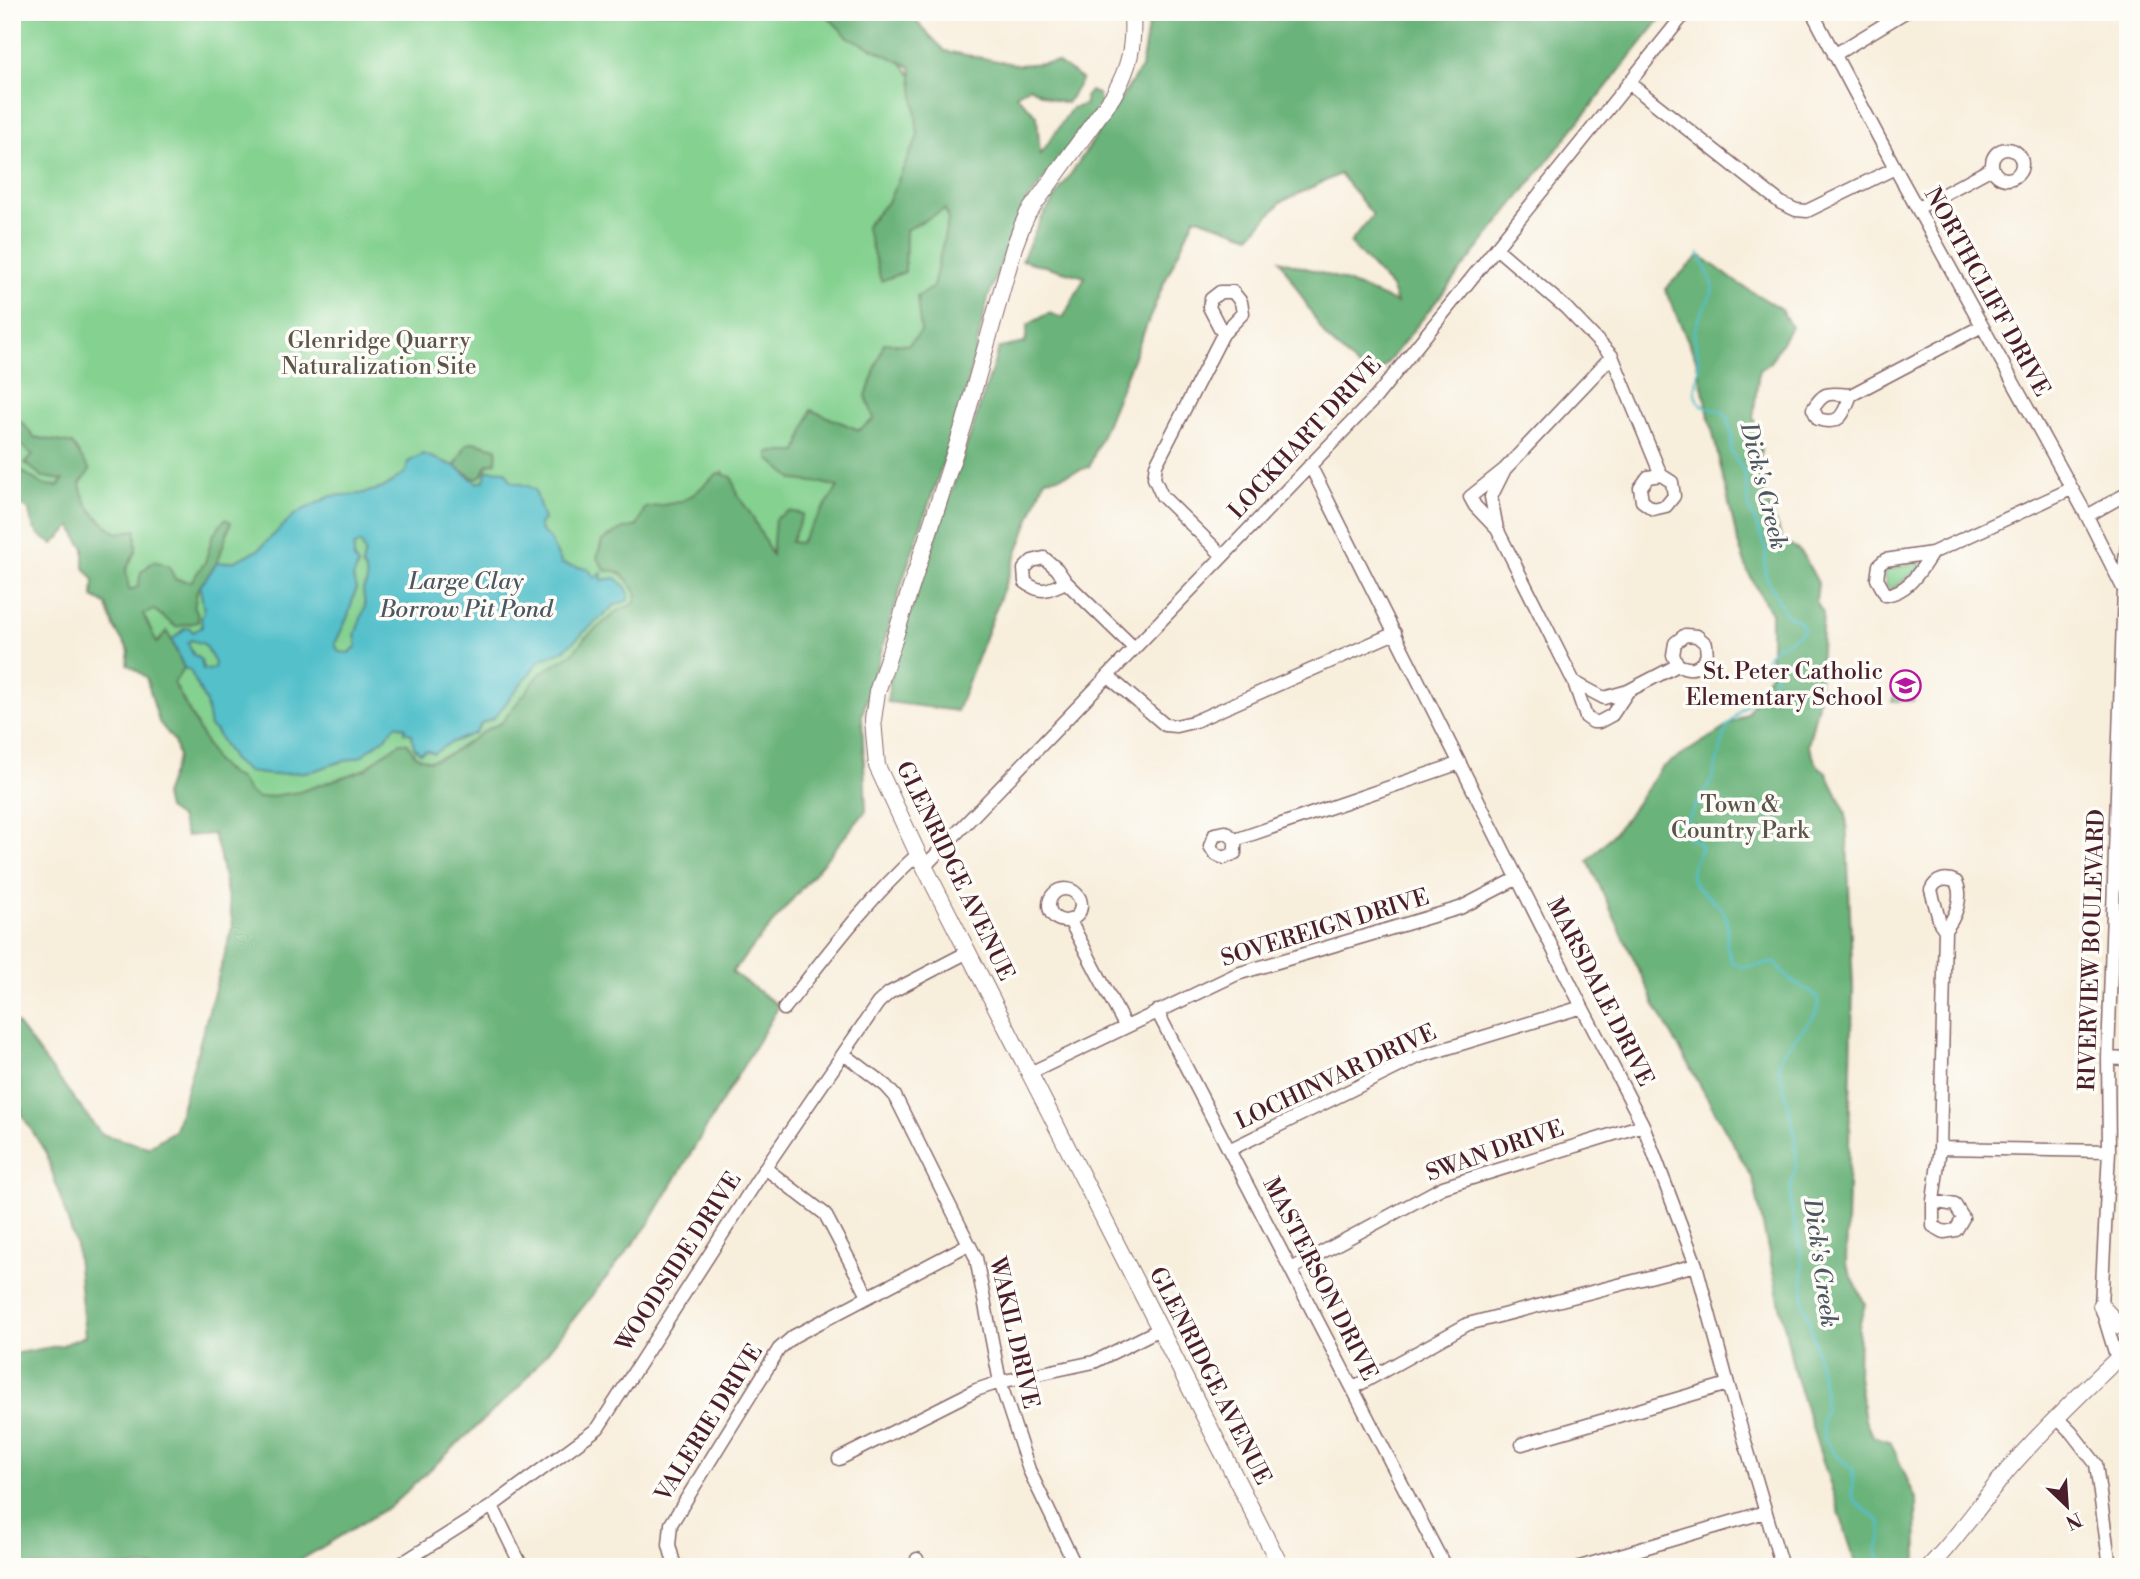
<svg xmlns="http://www.w3.org/2000/svg" width="2140" height="1579" font-family="'Libre Bodoni',serif">
	<rect width="100%" height="100%" fill="#fdfcf7"/>
	<filter id="ink" filterUnits="userSpaceOnUse"><feTurbulence type="fractalNoise" baseFrequency=".0143" numOctaves="2"/><feDisplacementMap in="SourceGraphic" scale="14" xChannelSelector="R" yChannelSelector="G"/><feConvolveMatrix kernelMatrix="1 2 1 2 8 2 1 2 1" color-interpolation-filters="sRGB"/></filter>
	<filter id="wash" filterUnits="userSpaceOnUse"><feTurbulence type="fractalNoise" baseFrequency=".00686" numOctaves="4" result="noise"/><feDisplacementMap in="SourceGraphic" scale="28" xChannelSelector="R" yChannelSelector="G"/><feGaussianBlur stdDeviation="1.57" result="paint"/><feColorMatrix in="noise" values="0 0 0 0 0 0 0 0 0 0 0 0 0 0 0 0 0 1.4 0 .05"/><feComposite in="paint" operator="in"/></filter>
	<g filter="url(#wash)">
		<rect width="100%" height="100%" fill="#f8eedc"/>
		<!-- green -->
		<path fill="#84d190" stroke="#67785e" stroke-width="2" d="M12,12H861L1019,209L786,602L723,471L634,582L647,602L296,966L72,504L12,477Z
			M1916,562H1921L1920,568L1892,589L1886,585L1884,574L1888,570Z
			M1902,678L1919,687L1913,701H1892Z"/>
		<!-- forest -->
		<path fill="#6bb37a" stroke="#5a6952" stroke-width="2" d="M823,12H907L945,51L1019,65L1057,62L1082,79L1067,103L1051,99L1029,87L1016,95L1037,116L1040,155L1072,108L1085,105V97L1090,91L1098,94L1101,103L1021,210L988,298L962,408L906,570L862,715L866,811L732,972L779,1006L648,1225L521,1385L392,1505L289,1567H12V1354L63,1345L85,1336L76,1246L46,1153L22,1115L18,1068L12,1053V1021H15L101,1134L148,1147L175,1130L233,925L219,852L213,834L186,836L180,818L167,809L164,795L178,757L174,741L159,722L146,677L127,664L129,651L115,629L106,604L93,597L94,580L84,568V547L79,542L72,526L53,544C37,536 31,528 29,510L18,503L21,479L17,468L43,485L58,486L63,480L43,477L25,463L33,455L17,442L14,423L22,422L34,437L72,444L90,470L80,484C84,507 98,520 117,533L136,530V550L126,570L129,590L138,587L141,572L154,561L169,566L175,579L191,582L205,562L213,535L225,519L231,522L218,561L197,591L194,608L197,611L198,622L176,627L154,610L143,614L157,643L167,631L184,668L174,683L216,762L231,775L239,778L248,791L258,798L299,792L366,769L378,758L400,743H407L416,756L430,761L448,755L488,729L501,723L541,673L572,654L585,638L619,610L634,604L637,594C629,582 623,568 606,571L597,558L602,541L620,530L637,526L645,508L680,502L694,494L718,473L732,477L737,494L752,516L772,555L775,519L789,511L803,514L791,542L800,543L838,487L822,483L794,480L769,459V452H797L811,410L859,430L874,419L866,396L884,343L908,345L921,332L917,297L933,287L948,220L945,209L906,230L905,272L881,281L866,226L889,200L918,136L911,67L848,37Z
			M1143,12H1666L1373,381L1326,337L1280,260L1337,278L1397,303L1391,287L1350,243L1373,215L1340,174L1281,202L1250,236L1195,217L1163,285L1089,467L1059,477L1045,479L957,711L887,702L891,673L999,348L1025,343L1028,325L1049,313L1063,318L1085,277L1022,260L1041,219L1141,68L1148,27Z
			M1700,255L1736,282L1781,309L1791,327L1769,364L1759,370L1753,419L1757,425L1761,451L1758,476L1782,539L1802,553L1818,583L1816,602L1823,613L1818,704L1808,745L1817,765L1826,772L1846,813L1853,989L1846,1264L1865,1304L1859,1327L1858,1377L1865,1420L1872,1436L1890,1441L1916,1499L1917,1567H1857L1795,1375L1753,1179L1655,1005L1588,861L1621,825L1661,768L1747,714L1771,671V613L1748,572L1738,543L1696,359L1665,289Z
			M473,442L497,448L496,462L487,465L483,474L476,479L455,466L466,445Z"/>
		<!-- water -->
		<path fill="#52c0ca" stroke="#4e707a" stroke-width="2" fill-rule="evenodd" d="M423,454L455,466L477,483L484,481L487,470L505,471L512,482L528,486L535,490L544,520L539,523L541,531L549,538L562,564L588,569L595,578L602,573L601,580L616,578C623,584 630,589 629,600L615,605L564,650L540,660L494,718L482,723L475,733L450,743L434,753L426,750L420,753L414,747L412,734L404,732L405,728L396,725L387,736L360,757L340,762L313,771L272,775L248,772L233,760L215,730L210,727L206,703L190,670L184,668L172,640L184,629L190,628L193,632L202,627L201,618L204,611L200,587L218,561L221,563L235,561L258,550L293,516L305,509L331,496L360,494L383,488L406,472L408,462ZM360,543L362,545L365,553L362,565L366,572L367,582L363,590L365,607L355,635L357,646L349,653L339,652L335,644L348,616L356,589L353,578L358,565L354,559V547ZM191,640L204,644L215,663L214,668L209,670L203,669L201,660L193,654L188,643Z"/>
		<g fill="none" stroke-linecap="round" stroke-linejoin="round">
			<!-- stream -->
			<path stroke="#52c0ca" stroke-width="2.5" d="M1699,254L1713,284L1712,293L1697,322L1694,334L1699,366L1695,393L1698,401L1703,406L1721,411L1728,418L1732,435L1731,451L1745,473L1749,507L1766,548L1765,574L1785,613L1800,622L1804,629C1793,643 1773,641 1767,659L1775,671L1773,685L1744,707L1727,727L1712,780L1682,828L1684,835L1700,844L1701,849C1672,893 1715,887 1726,918C1729,927 1726,936 1727,946C1728,951 1731,957 1732,962L1742,967L1774,963C1780,968 1784,974 1790,980C1802,991 1828,990 1814,1016L1782,1053L1779,1067L1796,1139V1166L1791,1187V1206L1802,1261L1804,1305L1811,1326L1824,1389L1825,1410L1822,1421L1824,1438L1836,1456L1853,1469L1852,1495L1855,1502L1877,1519L1881,1525V1537L1877,1552L1882,1567"/>
		</g>
	</g>
	<g filter="url(#ink)">
		<g fill="none" stroke-linecap="round" stroke-linejoin="round">
			<defs>
				<path id="minor" d="M1812,12L1895,168L2087,516L2123,588
					M1834,55L1905,12
					M1629,83L1781,203L1796,210L1807,211L1895,168
					M1992 164a15 15 0 1 1 30 0a15 15 0 1 1-30 0Z
					M1918,208L1992,168
					M1496,248L1566,308L1612,356L1661,475L1672,482L1674,496L1666,506L1653,509L1642,501L1640,488L1648,477L1661,475
					M1851,395C1843,414 1841,426 1818,419L1813,409C1825,389 1830,394 1851,395L1982,326
					M1310,465L1582,1007L1643,1125L1696,1265L1728,1384L1782,1567
					M1505,469L1491,497L1497,529L1574,682L1586,717L1593,722H1599L1612,715L1628,691
					M2087,516L2128,493
					M1497,529L1475,506L1470,497L1505,469L1612,356
					M1932,553C1920,571 1910,591 1886,595L1877,579L1879,565L1885,560L1932,553L2071,489
					M1222,555L1162,496L1154,478L1156,465L1223,334L1243,313L1241,302L1233,292H1220L1211,299L1209,307L1223,334
					M1066,582C1048,590 1042,595 1025,582L1024,569L1032,561L1044,558L1057,569L1066,582L1134,648
					M1109,677L1165,725L1176,726L1193,722L1395,633
					M1574,682L1604,698L1628,691L1678,665C1692,671 1699,669 1707,656L1706,644L1697,636L1685,635L1675,643L1673,655L1678,665
					M1235,840L1226,832L1215,834L1210,846L1215,854L1224,858L1235,853V840L1460,763
					M925,866L1376,397L1686,12
					M1049 905a16 16 0 1 1 32 0a16 16 0 1 1-32 0Z
					M1070,921L1125,1026
					M784,1009C826,956 867,900 918,854
					M1157,1011L1445,1567
					M844,1054L886,1086L895,1096L976,1258L1000,1382L1029,1470L1076,1567
					M2108,1058L2128,1059
					M1030,1073L1237,974L1460,908L1518,878
					M1940,1148L2109,1151
					M1229,1150L1418,1057L1582,1007
					M765,1168L825,1214L868,1296
					M1933,1201L1955,1205L1963,1218L1956,1230L1944,1232L1933,1226V1201L1940,1148L1945,930C1955,918 1964,897 1956,882C1946,877 1936,879 1931,890L1940,923L1945,930
					M1291,1269L1443,1187L1643,1125
					M2117,1359L2101,1306L2109,1151L2108,1058L2125,560L2128,540
					M1353,1388L1468,1324L1696,1265
					M2057,1418L2071,1432L2096,1464L2110,1567
					M1522,1444L1728,1384
					M839,1459L976,1390L1000,1382L1094,1362L1160,1329
					M492,1506L522,1567
					M917,1559L919,1567
					M396,1567L492,1506L598,1428L765,1168L878,1003L889,993L968,952
					M675,1567L669,1545L671,1524L779,1349L794,1336L969,1244
					M1580,1567L1765,1512"/>
				<path id="major" d="M1132,12C1134,46 1130,67 1113,96L1028,213L1022,226L1014,247L964,424L877,692L873,720L877,766L918,854L1281,1567
					M2101,1306L2120,1326L2128,1327
					M1929,1567C1958,1537 1981,1503 2007,1471C2044,1428 2086,1388 2128,1349"/>
			</defs>
			<!-- minor casing -->
			<use href="#minor" stroke="#876769" stroke-width="15"/>
			<!-- major casing -->
			<use href="#major" stroke="#876769" stroke-width="18"/>
			<!-- minor -->
			<use href="#minor" stroke="#fff" stroke-width="12"/>
			<!-- major -->
			<use href="#major" stroke="#fff" stroke-width="16"/>
		</g>
	</g>
	<!-- icons -->
	<defs>
		<symbol id="school-ring" viewBox="-11 -11 22 22"><circle r="9.5" fill="#fdfcf7" stroke="#b5179e" stroke-width="1.5"/><path d="M0-5L7-2L0 1L-7-2ZM-4 1L0 2.5L4 1V4Q0 6-4 4Z" fill="#b5179e"/></symbol>
	</defs>
	<g fill-rule="evenodd">
		<use href="#school-ring" x="1888" y="668" width="35" height="35"/>
	</g>
	<g text-anchor="middle" dominant-baseline="central" stroke-width="7" stroke-linejoin="round" paint-order="stroke">
		<!-- street labels -->
		<g font-size="23" fill="#4a1f2b" stroke="#fdfcf7">
			<text transform="translate(1987 292) rotate(61)">NORTHCLIFF DRIVE</text>
			<text transform="translate(1305 438) rotate(-47)">LOCKHART DRIVE</text>
			<text transform="translate(955 871) rotate(64)">GLENRIDGE AVENUE</text>
			<text transform="translate(1325 928) rotate(-17)">SOVEREIGN DRIVE</text>
			<text transform="translate(2092 950) rotate(-88)">RIVERVIEW BOULEVARD</text>
			<text transform="translate(1600 992) rotate(63)">MARSDALE DRIVE</text>
			<text transform="translate(1336 1077) rotate(-25)">LOCHINVAR DRIVE</text>
			<text transform="translate(1495 1151) rotate(-19)">SWAN DRIVE</text>
			<text transform="translate(679 1262) rotate(-57)">WOODSIDE DRIVE</text>
			<text transform="translate(1320 1279) rotate(63)">MASTERSON DRIVE</text>
			<text transform="translate(1014 1333) rotate(77)">WAKIL DRIVE</text>
			<text transform="translate(1210 1376) rotate(63)">GLENRIDGE AVENUE</text>
			<text transform="translate(709 1423) rotate(-58)">VALERIE DRIVE</text>
		</g>
		<!-- park labels -->
		<g font-size="23" fill="#5b5449" stroke="#fdfcf7">
			<text x="379" y="341">Glenridge Quarry<tspan x="379" dy="26">Naturalization Site</tspan></text>
			<text x="1740" y="805">Town &amp;<tspan x="1740" dy="26">Country Park</tspan></text>
		</g>
		<!-- poi labels -->
		<g font-size="23" fill="#4a1f2b" stroke="#fdfcf7" text-anchor="end">
			<text x="1883" y="672">St. Peter Catholic<tspan x="1883" dy="26">Elementary School</tspan></text>
		</g>
		<!-- water labels -->
		<g font-size="24" font-style="italic" fill="#4d5763" stroke="#fdfcf7">
			<text transform="translate(1763 486) rotate(76)">Dick's Creek</text>
			<text x="466" y="582">Large Clay<tspan x="466" dy="28">Borrow Pit Pond</tspan></text>
			<text transform="translate(1820 1263) rotate(82)">Dick's Creek</text>
		</g>
	</g>
	<!-- margin -->
	<rect width="2140" height="1579" fill="none" stroke="#fdfcf7" stroke-width="42"/>
	<!-- north arrow -->
	<g transform="translate(2067 1506) rotate(155)" stroke="#fdfcf7" stroke-width="5" paint-order="stroke">
	<path d="M0-5L12 26L0 18L-12 26Z" fill="#4a1f2b"/>
	<text y="-10" font-size="19" font-weight="bold" text-anchor="middle" fill="#4a1f2b">N</text>
	</g>
</svg>
